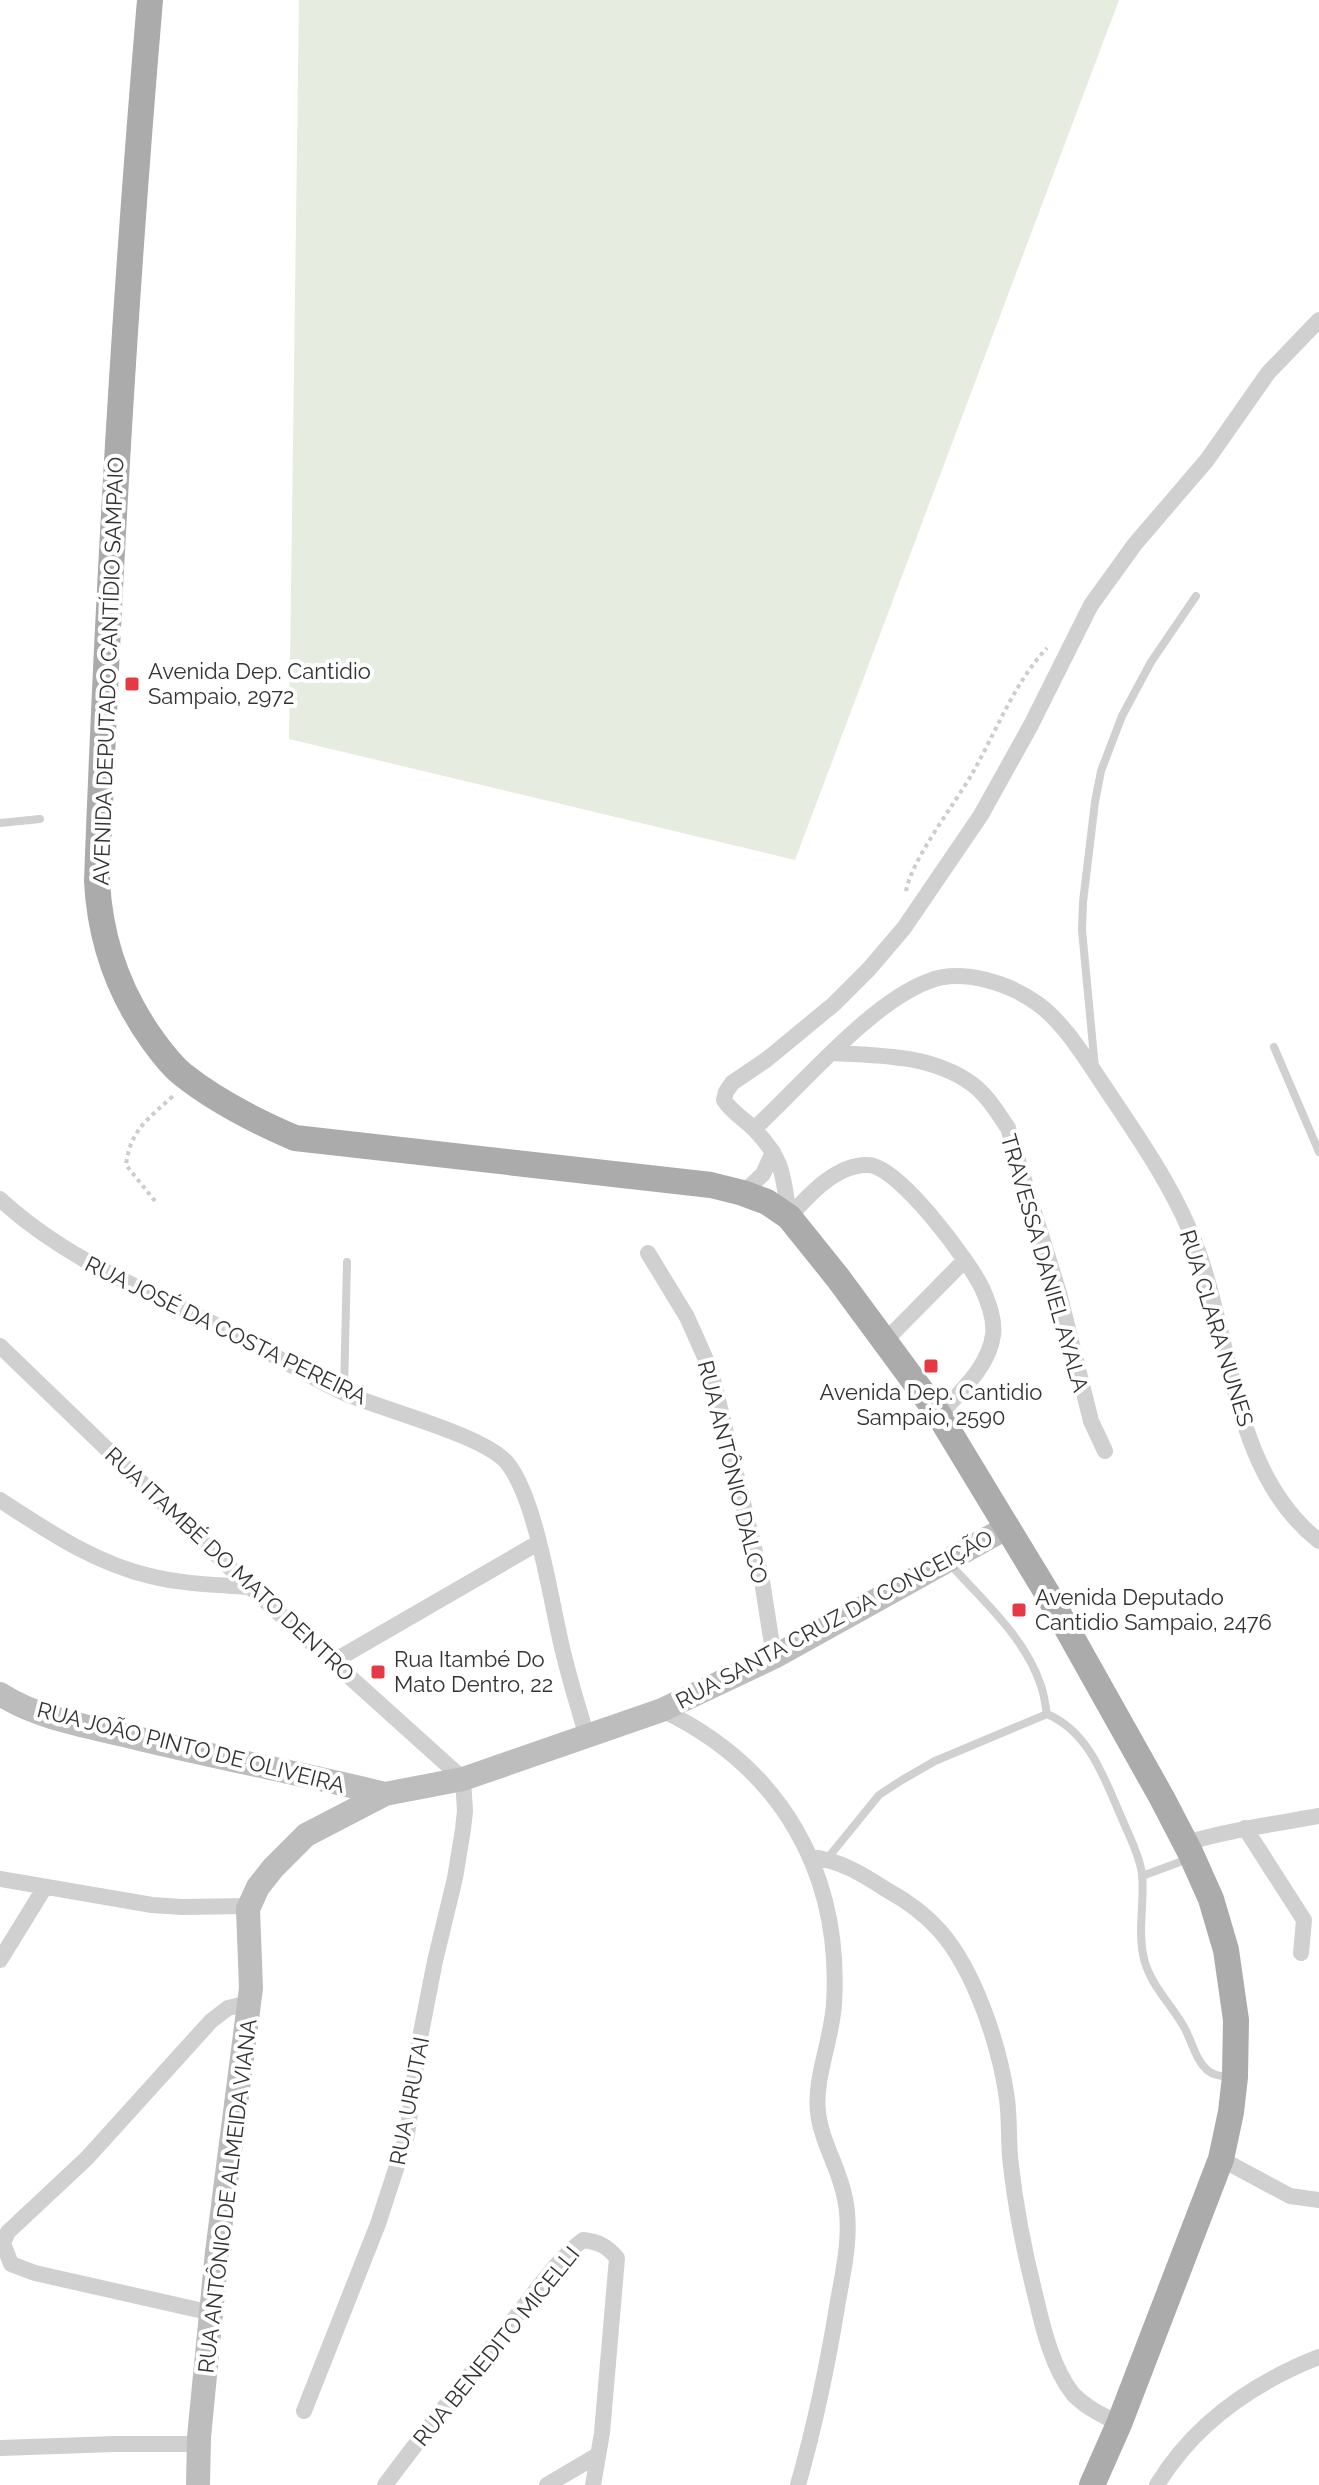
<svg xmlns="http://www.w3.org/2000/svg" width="1319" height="2485" font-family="Raleway,sans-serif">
	<rect width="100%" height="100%" fill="#fff"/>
	<!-- green -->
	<path fill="#e6ecdf" d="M299,0H1119L795,860L289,739Z"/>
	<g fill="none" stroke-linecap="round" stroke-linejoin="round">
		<!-- path -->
		<path stroke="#cdcdcd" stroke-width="4" stroke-dasharray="4 4" stroke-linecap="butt" d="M906,891C912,859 954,805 972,774C996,732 1014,683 1047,648
			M155,1201L126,1165C130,1130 149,1118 173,1096"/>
		<!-- lane -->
		<path stroke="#d0d0d0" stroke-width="8" d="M0,823L40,819
			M1274,1047L1319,1152
			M1095,1068L1082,930L1083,902L1095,802L1101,771L1122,716L1151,662L1196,596
			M344,1392L347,1262
			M949,1563C981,1599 1024,1636 1040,1683C1044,1692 1045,1704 1047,1714
			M827,1859L879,1795L902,1780L935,1761L1047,1714C1091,1733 1105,1781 1123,1821C1130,1838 1139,1854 1142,1873C1145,1902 1137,1930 1144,1959C1151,1986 1171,2004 1184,2027C1192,2041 1195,2059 1207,2070C1214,2076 1222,2076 1231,2077
			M1142,1876L1188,1859"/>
		<!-- street -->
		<path stroke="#d0d0d0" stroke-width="16" d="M832,1053C879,1055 932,1055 972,1084C987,1095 997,1112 1008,1128L1059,1293L1091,1421L1105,1451
			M754,1129C802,1085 870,1003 929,981C963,968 1009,983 1038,1004C1064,1023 1084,1056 1102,1083C1138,1137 1176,1190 1198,1251C1233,1347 1233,1474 1319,1541
			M743,1193L763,1174L773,1152
			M0,1199C67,1261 150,1292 230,1332C268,1351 304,1374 342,1392C379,1409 486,1435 508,1464C536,1500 550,1596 561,1643C568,1675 578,1706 587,1737
			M789,1217C783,1177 785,1162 756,1131C745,1119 732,1113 724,1100L726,1092L732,1083L766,1060L834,1004L869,969L904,928L981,815L1031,725L1091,605L1135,544L1207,460L1268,373L1319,320
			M789,1217C808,1196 836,1164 868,1165C898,1165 969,1261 982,1288C988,1301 995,1321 993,1335C989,1367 959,1393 939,1415
			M648,1253L687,1317L711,1371L762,1581L774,1657
			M884,1342L964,1261
			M0,1346L250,1587L463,1779L465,1811L463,1829L455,1878L435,1961L419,2043L407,2135L378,2224L304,2411
			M0,1500C48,1531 94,1563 150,1576C182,1584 217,1585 250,1587
			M334,1661L538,1543
			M662,1710C781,1767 842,1873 834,2004C832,2039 814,2079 818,2112C821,2142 840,2169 845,2199C852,2232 844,2268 838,2301C828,2363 815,2425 798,2485
			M1245,1828L1304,1920L1301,1953
			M1186,1843C1230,1830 1274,1824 1319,1816
			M810,1857C840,1860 862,1874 887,1890C907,1901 925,1914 940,1931C975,1971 1000,2047 1007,2099C1010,2122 1008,2144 1011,2166C1016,2210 1025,2255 1036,2298C1043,2329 1053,2369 1073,2394C1086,2408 1103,2415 1119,2424
			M0,1879L152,1905L182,1907L248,1906
			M0,1960L45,1887
			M1221,2159L1290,2196L1319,2200
			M212,2313L35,2273L11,2264L3,2243L8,2232L87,2158L211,2021L228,2008L249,2003
			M0,2448L115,2444H199
			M385,2485C426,2430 468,2377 510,2324C533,2296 554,2262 583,2240C599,2242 607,2246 617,2258L602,2433L593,2485
			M547,2485L598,2455
			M1157,2485C1194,2424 1253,2383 1319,2357"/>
		<!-- secondary -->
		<path stroke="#bdbdbd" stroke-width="24" d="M0,1694C37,1718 86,1726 128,1736C213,1757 299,1773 385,1794
			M198,2485L199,2437L217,2252L251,1988L248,1909L258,1887L273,1868L306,1835L385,1794L463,1779L662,1710L774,1657L1008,1527"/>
		<!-- primary -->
		<path stroke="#ababab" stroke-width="26" d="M150,0C125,293 108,587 97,881C100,940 119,994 154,1042C162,1053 171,1065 182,1074C216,1101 255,1121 295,1138L711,1185L743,1193L767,1202L789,1217L838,1278L939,1415L1047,1593L1162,1798L1190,1852L1211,1899L1226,1950L1236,2020L1235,2077L1231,2112L1221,2159L1119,2424L1092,2485"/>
	</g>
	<!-- markers -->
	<g fill="#e63946" stroke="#fff" stroke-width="3">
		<rect x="124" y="676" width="16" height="16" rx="4"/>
		<rect x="923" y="1358" width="16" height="16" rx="4"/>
		<rect x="1011" y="1602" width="16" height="16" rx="4"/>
		<rect x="370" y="1664" width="16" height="16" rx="4"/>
	</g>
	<g text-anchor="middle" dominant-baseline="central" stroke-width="8" stroke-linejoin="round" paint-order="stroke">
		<!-- street labels -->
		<g font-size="22" fill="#333" stroke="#fff">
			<text transform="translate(108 671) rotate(-88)">AVENIDA DEPUTADO CANTÍDIO SAMPAIO</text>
			<text transform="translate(1045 1263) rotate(74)">TRAVESSA DANIEL AYALA</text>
			<text transform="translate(1217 1328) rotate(73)">RUA CLARA NUNES</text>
			<text transform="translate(226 1330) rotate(26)">RUA JOSÉ DA COSTA PEREIRA</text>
			<text transform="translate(733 1472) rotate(76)">RUA ANTÔNIO DALCO</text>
			<text transform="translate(230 1564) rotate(43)">RUA ITAMBÉ DO MATO DENTRO</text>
			<text transform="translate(834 1619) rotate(-28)">RUA SANTA CRUZ DA CONCEIÇÃO</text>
			<text transform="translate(191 1747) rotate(14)">RUA JOÃO PINTO DE OLIVEIRA</text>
			<text transform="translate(409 2101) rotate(-79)">RUA URUTAI</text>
			<text transform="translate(227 2196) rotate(-83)">RUA ANTÔNIO DE ALMEIDA VIANA</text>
			<text transform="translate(496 2346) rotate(-51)">RUA BENEDITO MICELLI</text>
		</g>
		<!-- poi labels -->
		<g font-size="22" fill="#333" stroke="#fff" text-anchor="start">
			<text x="148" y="671">Avenida Dep. Cantidio<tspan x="148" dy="25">Sampaio, 2972</tspan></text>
			<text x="931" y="1392" text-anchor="middle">Avenida Dep. Cantidio<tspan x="931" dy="25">Sampaio, 2590</tspan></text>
			<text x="1035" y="1597">Avenida Deputado<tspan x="1035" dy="25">Cantidio Sampaio, 2476</tspan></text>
			<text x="394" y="1659">Rua Itambé Do<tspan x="394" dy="25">Mato Dentro, 22</tspan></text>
		</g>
	</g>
</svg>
